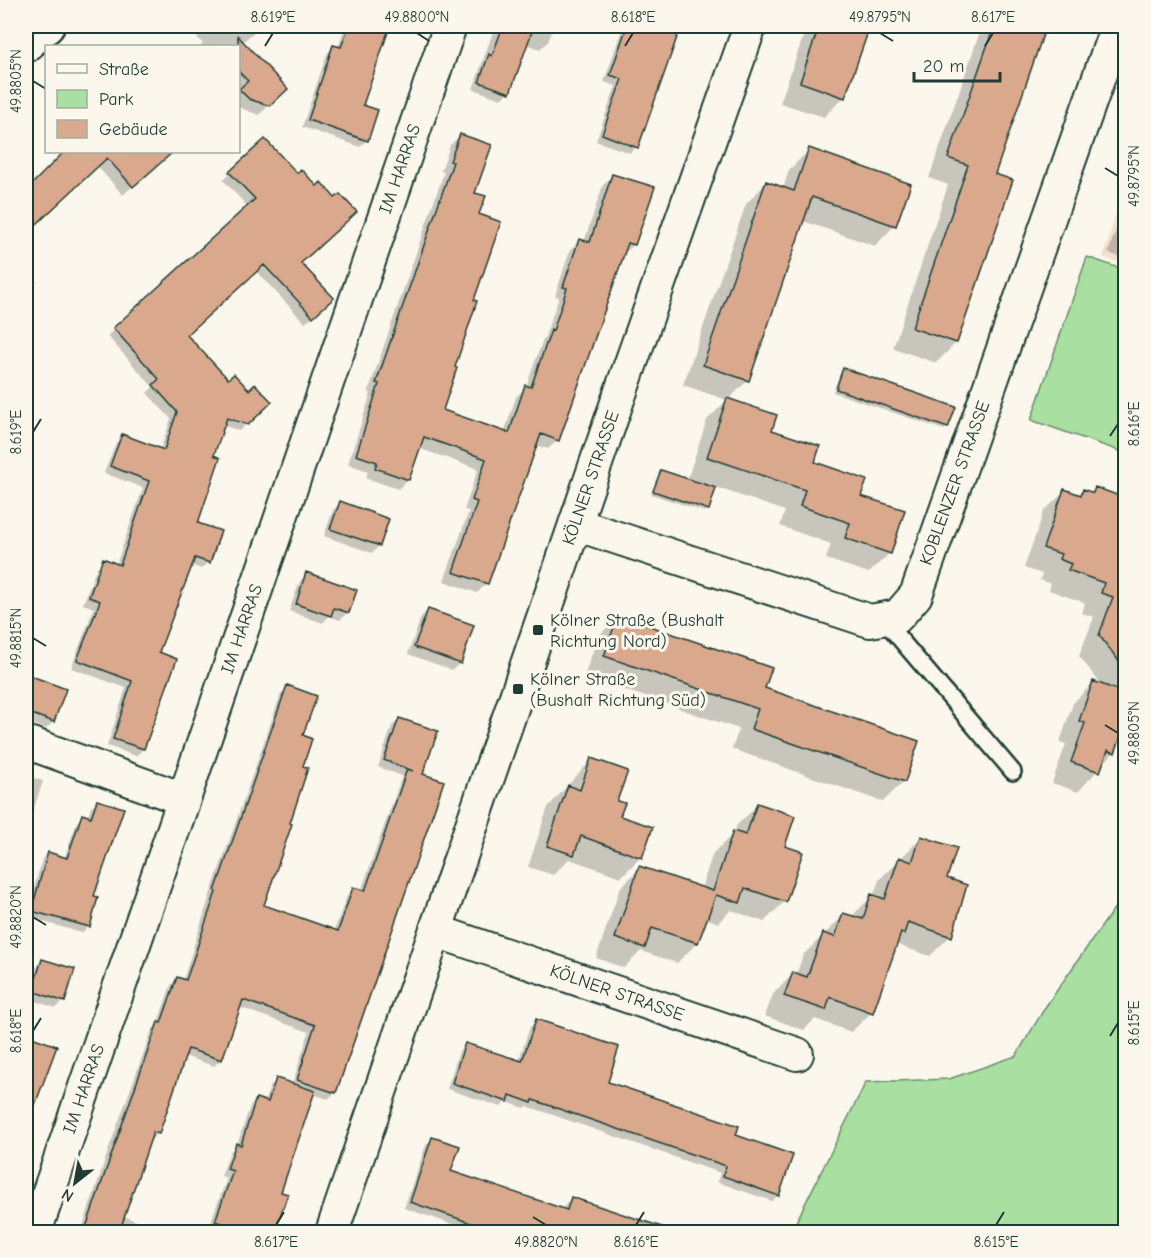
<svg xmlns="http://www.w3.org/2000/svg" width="1151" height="1258" font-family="'Comic Neue',sans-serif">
	<rect width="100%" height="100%" fill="#fbf7ec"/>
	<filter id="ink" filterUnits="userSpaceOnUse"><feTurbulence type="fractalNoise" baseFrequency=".0167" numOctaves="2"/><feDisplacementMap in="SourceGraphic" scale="12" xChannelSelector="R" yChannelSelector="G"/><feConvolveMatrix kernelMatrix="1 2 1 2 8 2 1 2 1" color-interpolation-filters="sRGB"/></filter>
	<g filter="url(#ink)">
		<!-- built -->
		<path fill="#f1e0d0" d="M1125,183L1126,265H1125L1103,257Z"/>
		<!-- green -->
		<path fill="#a9dfa1" stroke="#648e6a" stroke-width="1.5" d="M1087,257L1125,270V453L1031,420Z
			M1125,893V1232H791L866,1082L949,1079L1016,1056L1046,1006Z"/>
		<!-- shadow -->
		<path fill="#0003" d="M205,26H260L243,42L286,89L259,115L238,107V46H200L203,44L195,35Z
			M345,26H389L361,106L367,140L360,147L302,127L327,54L334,46L338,48Z
			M495,26H554L548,42L540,49L526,44L509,92L501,99L473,89Z
			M623,26H678L636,147L630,153L596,141L616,86L604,82Z
			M807,26H869L844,97L824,117L780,103Z
			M982,26H1045L993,175L956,343L936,363L893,348L948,185L929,178Z
			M460,135L477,215L472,301L441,411L504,433L516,397L526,387L542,342L544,339L559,297L555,296L570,250L580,241L584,242L603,185L613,175L634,245L623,254L558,440L548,449L535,445L487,583L477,593L444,581L469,511L464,510L478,469L418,448L408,479L398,489L366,478L368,471L348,464L371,393L368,392L444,172L441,171L450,145Z
			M265,141L299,263L325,305L305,323L256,271L185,335L228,381L270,402L239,431L223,425L212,456L196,524L208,562L201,569L191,565L158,653L175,660L143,749L136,756L107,746L126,688L71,668L94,608L83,604L97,567L104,560L116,565L143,488L104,473L116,443L123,436L160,450L171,419L147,393L153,387L107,336L248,207L223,180Z
			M809,150L895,225L875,246L803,221L748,380L728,400L860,497L890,553L869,573L826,559L831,544L780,526L785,511L715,487L708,509L705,512L651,494L658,475L661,472L687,480L707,420L727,400L683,385L746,204L766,183L783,189L789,170Z
			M66,152H170L123,195L97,166L31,227L34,230L26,238V192Z
			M1126,201V259L1108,253Z
			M26,270L37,282L26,293Z
			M843,370L947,427L944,430L833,392L840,373Z
			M1095,489L1119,509L1126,511V721L1114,752L1078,792L1052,783L1066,744L1060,742L1073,703L1093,683L1103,687L1079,656L1094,617L1082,613L1085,603L1049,590L1051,584L1040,580L1042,574L1024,568L1044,511L1065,491L1078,496L1083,491L1091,494Z
			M341,503L379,546L372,553L324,536L333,510Z
			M307,574L355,591L347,613L340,620L329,616L323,623L289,611L300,581Z
			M428,610L460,663L452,670L408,654L421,617Z
			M618,616L763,689L904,781L883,802L732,749L739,729L584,676L598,637Z
			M29,677L53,722L46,729L26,721V680Z
			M288,687L301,736L262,906L334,931L347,896L354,889L361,891L402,776L378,767L392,726L399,719L422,775L335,1093L328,1099L313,1094L279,1193L273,1232H207L227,1178L221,1176L230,1152L237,1145L250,1106L257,1100L264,1102L270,1087L277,1080L292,1085L309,1032L238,1007L221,1060L214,1066L184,1056L158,1133L151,1140L149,1139L123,1216L139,1222L136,1232H81L109,1148L152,1030L157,1025L171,985L178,978L183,980L209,898L281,694Z
			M591,760L615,802L618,817L641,857L621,877L569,859L553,875L528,867L548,807Z
			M26,775L43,781L32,814L26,821Z
			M97,801L92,897L96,898L88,927L82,933L26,917L42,859L48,853L64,859L77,822L83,816L87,818L91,807Z
			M758,805L783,846L785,901L764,922L731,910L718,923L706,918L697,943L677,963L641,951L624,968L596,958L620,888L640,868L701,889L713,853L734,833L737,825Z
			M921,838L945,879L950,936L930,956L895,944L872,1012L851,1032L815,1019L804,1030L765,1016L773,994L793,974L796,975L803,955L844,915L851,917L872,896L873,897L879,880Z
			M43,960L63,1001L56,1008L26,998L36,968Z
			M536,1021L606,1083L734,1136L778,1195L772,1201L717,1182L720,1173L527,1106L525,1108L506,1102L501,1107L447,1089L459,1051L466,1044L518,1062L530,1027Z
			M26,1037L43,1076L26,1130Z
			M433,1138L449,1172L563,1210L565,1205L571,1198L671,1232H475L404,1208L426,1145Z"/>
		<!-- building -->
		<path fill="#daa98d" stroke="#1f3d34" stroke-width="1.5" d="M349,26H390L363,105L378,110L368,141L308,120L333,45L341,47Z
			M503,26H534L510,93L479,82L489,54L492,56Z
			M627,26H681L638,148L602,134L622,79L610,75Z
			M819,26H870L845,98L800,82Z
			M994,26H1046L995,174L1013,180L957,343L912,328L968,165L948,158Z
			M238,36L288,89L270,106L249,99L239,89L248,81L238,71Z
			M460,134L492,145L475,193L486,196L479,214L501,222L474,300L477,301L455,367L457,368L443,410L509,433L525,385L531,387L551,330L553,331L567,288L563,287L579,239L590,242L612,174L655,187L635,245L628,243L559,441L541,434L488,584L453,572L477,502L472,500L486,459L424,437L409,480L375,468L377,462L356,455L379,384L376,383L453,162L450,161Z
			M265,139L297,173L301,169L317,186L321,182L335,198L340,194L357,212L301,263L334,298L313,317L264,265L187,335L228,379L234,374L249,390L255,384L272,402L248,425L227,418L214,455L220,458L198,523L221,531L210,563L195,558L159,652L177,659L144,749L113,739L132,681L77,660L100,601L89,597L103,558L120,565L149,481L110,466L122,434L164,450L177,412L153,385L159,379L113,328L255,199L229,172Z
			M809,148L911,184L896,226L812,197L749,381L703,365L766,181L794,191Z
			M64,152H173L133,187L107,158L26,234V190Z
			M843,368L956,407L948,428L836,389Z
			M727,398L777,415L772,430L820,446L815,462L867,480L861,496L905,510L891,554L845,538L850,523L800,506L805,490L707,457Z
			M661,470L716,488L709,510L653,491Z
			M1095,487L1125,498V669L1099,635L1113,597L1101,593L1104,583L1068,570L1071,564L1059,559L1061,554L1043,548L1064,489L1081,495L1083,489L1093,493Z
			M340,501L389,519L380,546L330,529Z
			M306,572L357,590L349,613L334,608L331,616L296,604Z
			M428,609L474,625L461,664L414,647Z
			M618,615L772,668L765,688L919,741L905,782L751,729L758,709L604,656Z
			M26,674L66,689L54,722L26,712Z
			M1093,681L1125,693V725L1115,753L1108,750L1100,772L1071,762L1085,723L1079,721Z
			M287,685L317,696L303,735L312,739L303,766L308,768L290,823L292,824L264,905L338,931L353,887L365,891L407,769L413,771L384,760L399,718L438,731L423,774L444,781L336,1093L297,1080L315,1025L243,1000L222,1060L188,1049L159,1134L153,1132L119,1233H84L158,1022L161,1023L177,977L186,980L216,892L215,891Z
			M591,758L628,771L617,801L625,803L620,816L653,827L642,858L581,836L574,855L547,846L568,785L580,790Z
			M97,800L124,808L94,896L98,897L90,927L31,911L48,852L67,858L82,814L91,817Z
			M757,803L795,816L785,846L803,852L786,902L745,888L740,903L716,895L698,943L652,928L645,948L615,938L639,866L713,891L733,831L746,835Z
			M921,836L957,848L947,878L967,885L952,937L908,922L904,934L901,933L873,1013L830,997L826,1010L784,996L793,972L807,977L823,933L835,937L843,913L863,919L871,894L885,899L899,857L912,862Z
			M42,959L75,969L65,1002L32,991Z
			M536,1019L619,1047L608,1082L739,1126L736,1135L793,1155L779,1196L723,1176L726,1166L533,1100L532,1103L510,1095L508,1102L452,1083L465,1043L522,1061Z
			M26,1035L57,1046L29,1121H26Z
			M276,1078L315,1091L281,1192L288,1194L274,1233H249L215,1221L233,1171L227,1169L236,1143L241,1145L256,1098L268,1102Z
			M432,1137L460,1146L451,1171L567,1210L571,1197L665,1228L664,1233H500L410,1202Z"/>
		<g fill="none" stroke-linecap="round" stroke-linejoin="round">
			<defs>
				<path id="lane" d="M883,619L1013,772"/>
				<path id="street" d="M575,524L870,621L898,616L916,595L1117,26
					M26,742L183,799
					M436,931L797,1054
					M35,1232L450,26
					M332,1232L614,411L750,26"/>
				<path id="secondary" d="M26,45L47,26"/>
			</defs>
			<!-- lane casing -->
			<use href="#lane" stroke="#1f3d34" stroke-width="20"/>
			<!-- street casing -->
			<use href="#street" stroke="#1f3d34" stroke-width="36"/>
			<!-- secondary casing -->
			<use href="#secondary" stroke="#1f3d34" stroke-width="38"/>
			<!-- lane -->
			<use href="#lane" stroke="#fbf7ec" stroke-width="15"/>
			<!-- street -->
			<use href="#street" stroke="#fbf7ec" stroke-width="32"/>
			<!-- secondary -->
			<use href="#secondary" stroke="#fbf7ec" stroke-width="33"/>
		</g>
	</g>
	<!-- ticks -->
	<path fill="none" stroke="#1f3d34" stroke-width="2" d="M417,33L429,41M880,33L893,41M265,46L273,33M625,46L633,33M985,46L993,33M33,81L46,89M1105,168L1118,176M33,432L41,419M1110,436L1118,424M33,638L46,646M1105,725L1118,733M33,917L46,925M33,1031L41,1018M1110,1036L1118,1023M533,1217L546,1225M276,1225L284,1212M636,1225L644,1212M996,1225L1004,1212"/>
	<!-- markers -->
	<g fill="#1f3d34" stroke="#fbf7ec" stroke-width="2">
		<rect x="532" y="624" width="12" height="12" rx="3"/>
		<rect x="512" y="683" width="12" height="12" rx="3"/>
	</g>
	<g text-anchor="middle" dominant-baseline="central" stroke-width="6" stroke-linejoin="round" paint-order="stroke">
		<!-- street labels -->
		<g font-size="18" fill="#1f3d34" stroke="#fbf7ec">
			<text transform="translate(400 169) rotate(-71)">IM HARRAS</text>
			<text transform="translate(591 478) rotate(-71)">KÖLNER STRASSE</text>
			<text transform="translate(955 483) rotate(-70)">KOBLENZER STRASSE</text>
			<text transform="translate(242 629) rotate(-71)">IM HARRAS</text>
			<text transform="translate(617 993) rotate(19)">KÖLNER STRASSE</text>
			<text transform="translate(84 1089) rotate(-71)">IM HARRAS</text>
		</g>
		<!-- poi labels -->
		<g font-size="18" fill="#1f3d34" stroke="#fbf7ec" text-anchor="start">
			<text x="550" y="620">Kölner Straße (Bushalt<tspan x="550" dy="21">Richtung Nord)</tspan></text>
			<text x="530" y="679">Kölner Straße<tspan x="530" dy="21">(Bushalt Richtung Süd)</tspan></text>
		</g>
	</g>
	<!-- margin -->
	<rect width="1151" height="1258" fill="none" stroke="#fbf7ec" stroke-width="66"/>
	<!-- legend -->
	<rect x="45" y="45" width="195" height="108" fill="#fbf7ec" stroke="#a3ada2" stroke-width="1.5"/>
	<rect x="57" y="64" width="30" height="9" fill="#fbf7ec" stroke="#a3ada2" stroke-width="1.5"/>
	<text x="99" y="75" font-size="18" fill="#1f3d34">Straße</text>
	<rect x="57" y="90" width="30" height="18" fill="#a9dfa1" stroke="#a3ada2" stroke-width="1.5"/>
	<text x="99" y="105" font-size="18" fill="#1f3d34">Park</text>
	<rect x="57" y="120" width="30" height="18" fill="#daa98d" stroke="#a3ada2" stroke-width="1.5"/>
	<text x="99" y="135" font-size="18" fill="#1f3d34">Gebäude</text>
	<!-- north arrow -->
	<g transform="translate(75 1183) rotate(211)" stroke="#fbf7ec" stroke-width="4.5" paint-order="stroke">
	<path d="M0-4.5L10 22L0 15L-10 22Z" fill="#1f3d34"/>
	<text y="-9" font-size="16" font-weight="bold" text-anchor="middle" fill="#1f3d34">N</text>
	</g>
	<!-- scale -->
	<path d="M914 72v9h86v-9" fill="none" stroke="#1f3d34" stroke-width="3"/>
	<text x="923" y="72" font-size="18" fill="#1f3d34" stroke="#fbf7ec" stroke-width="4.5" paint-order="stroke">20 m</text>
	<rect x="33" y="33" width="1085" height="1192" fill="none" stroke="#1f3d34" stroke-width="2"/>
	<g font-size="15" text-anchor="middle" fill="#1f3d34">
		<text x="273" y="22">8.619°E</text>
		<text x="417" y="22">49.8800°N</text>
		<text x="633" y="22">8.618°E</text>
		<text x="880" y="22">49.8795°N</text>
		<text x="993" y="22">8.617°E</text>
		<text transform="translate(16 81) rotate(-90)" y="5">49.8805°N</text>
		<text transform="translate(1134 176) rotate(-90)" y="5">49.8795°N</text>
		<text transform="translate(1134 424) rotate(-90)" y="5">8.616°E</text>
		<text transform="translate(16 432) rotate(-90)" y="5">8.619°E</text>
		<text transform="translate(16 638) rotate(-90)" y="5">49.8815°N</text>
		<text transform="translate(1134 733) rotate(-90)" y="5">49.8805°N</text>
		<text transform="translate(16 917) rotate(-90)" y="5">49.8820°N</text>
		<text transform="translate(1134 1023) rotate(-90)" y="5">8.615°E</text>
		<text transform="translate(16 1031) rotate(-90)" y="5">8.618°E</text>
		<text x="276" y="1247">8.617°E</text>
		<text x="546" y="1247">49.8820°N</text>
		<text x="636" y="1247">8.616°E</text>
		<text x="996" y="1247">8.615°E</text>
	</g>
</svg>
